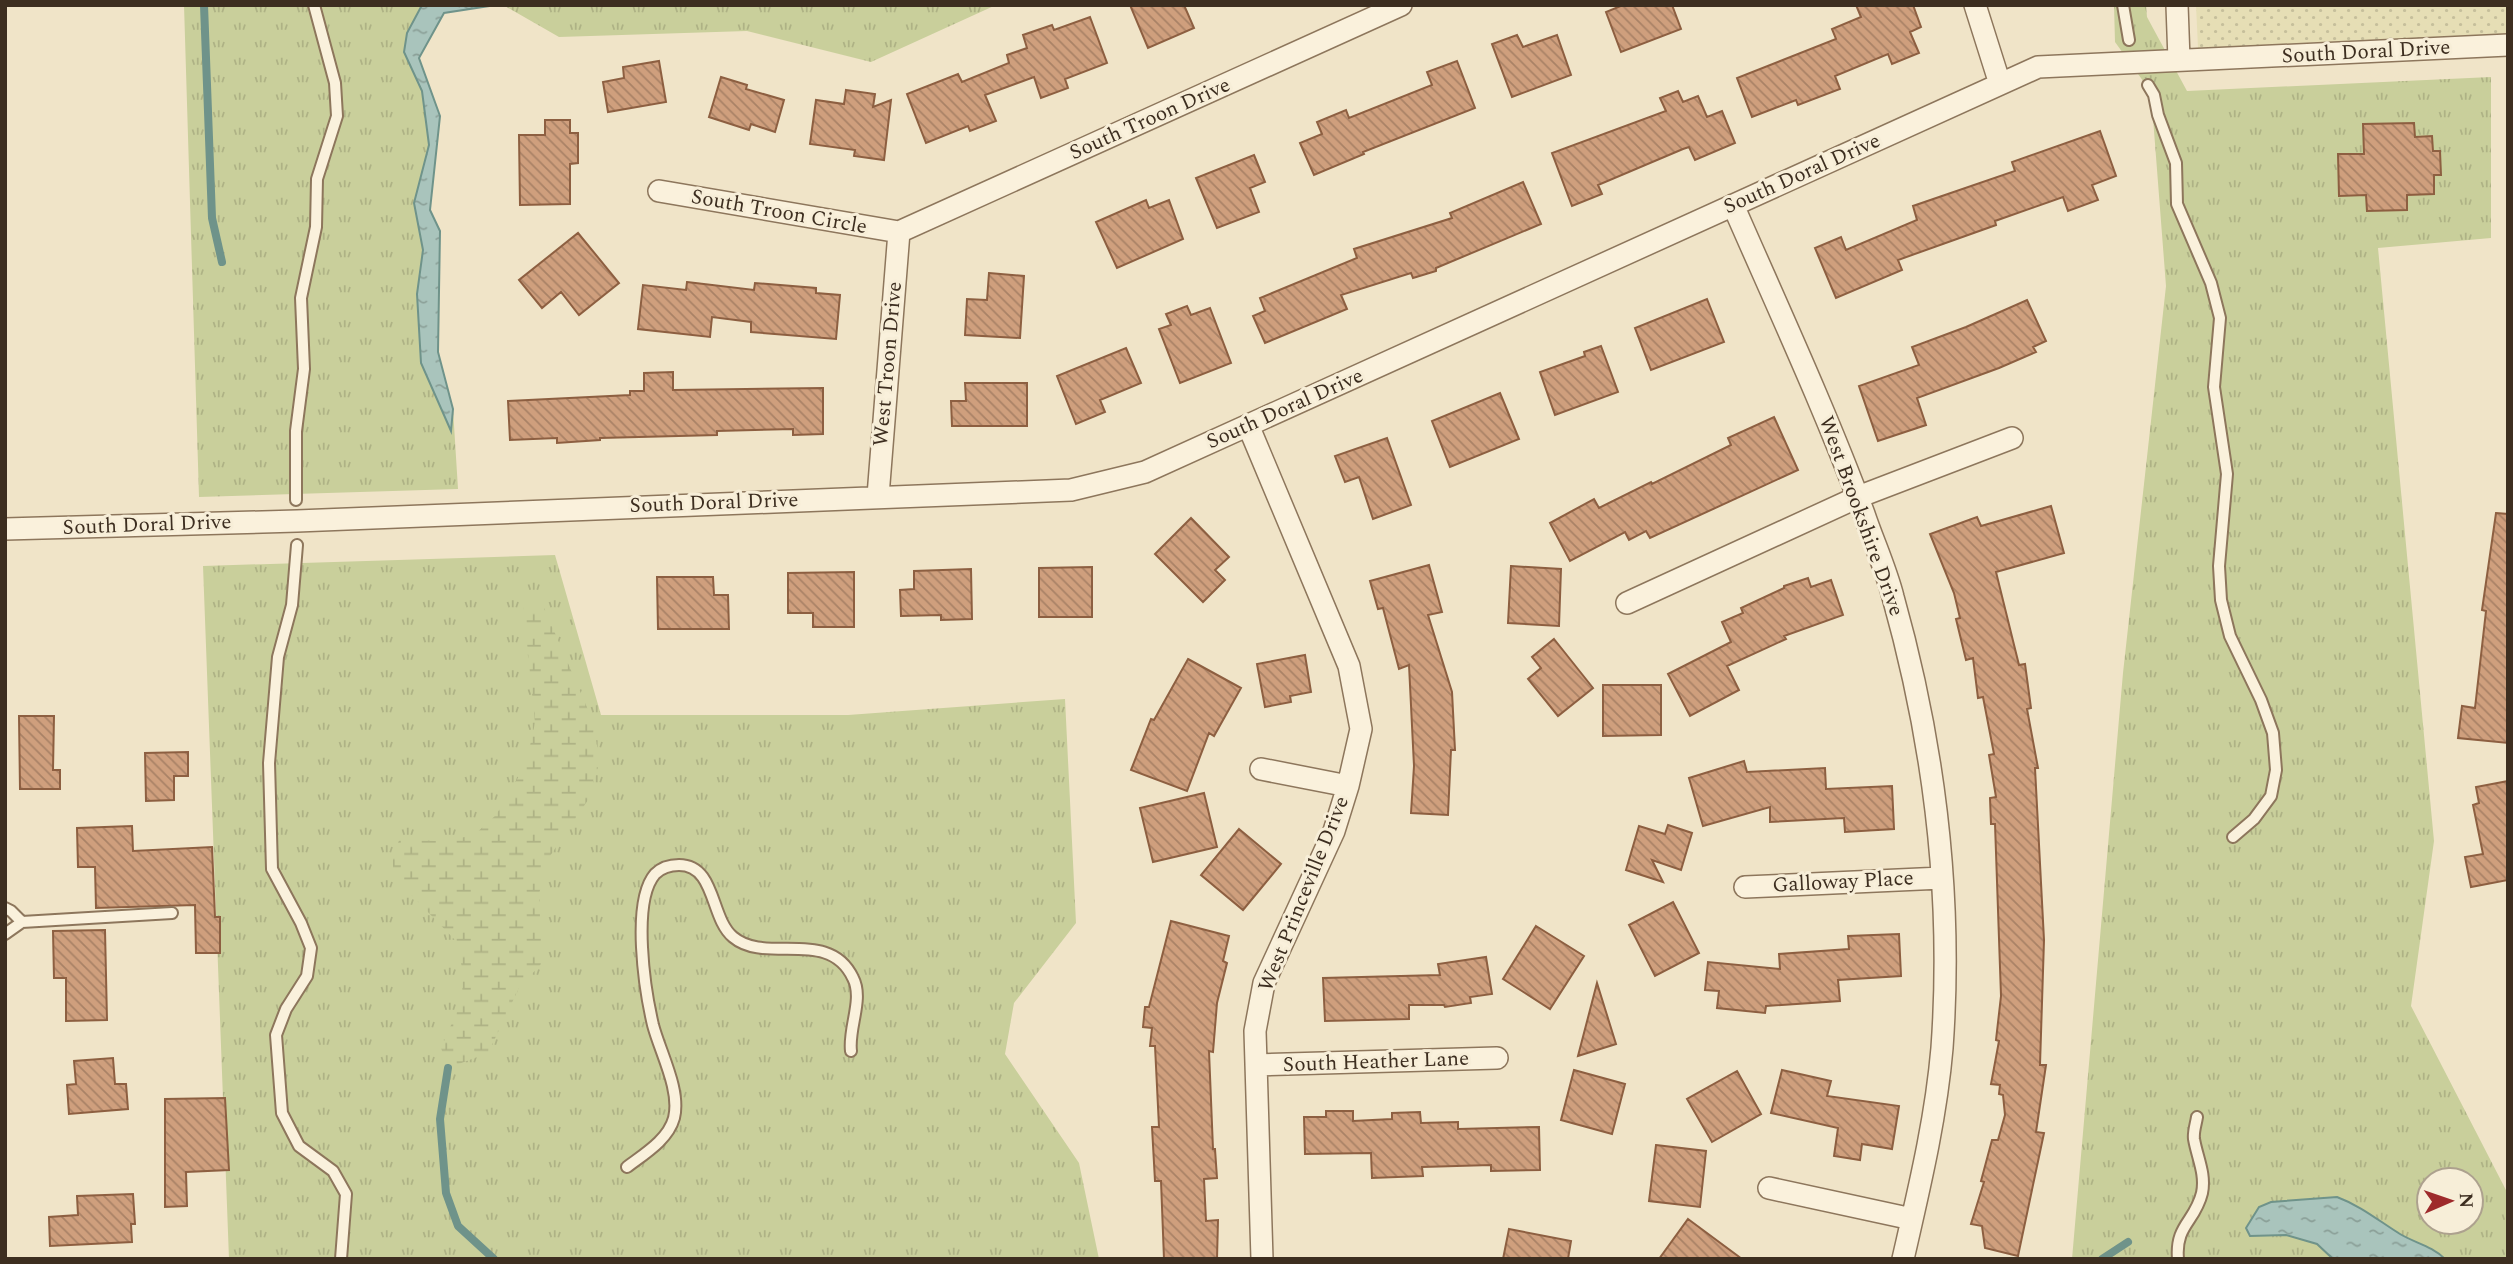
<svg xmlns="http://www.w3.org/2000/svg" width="2513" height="1264" font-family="Spectral,serif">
	<defs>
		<pattern id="farmland-dots" width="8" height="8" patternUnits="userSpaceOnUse" patternTransform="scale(1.75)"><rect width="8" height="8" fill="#e6deb5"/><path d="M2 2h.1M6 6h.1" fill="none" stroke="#c6bf9b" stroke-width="1.8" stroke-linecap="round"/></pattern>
		<pattern id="grass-tufts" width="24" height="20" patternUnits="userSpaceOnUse" patternTransform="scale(1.75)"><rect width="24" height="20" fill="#c9cf9b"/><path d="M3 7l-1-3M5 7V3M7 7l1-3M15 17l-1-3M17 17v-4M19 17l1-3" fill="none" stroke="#aeb285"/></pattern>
		<pattern id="wetland-marsh" width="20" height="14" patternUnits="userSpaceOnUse" patternTransform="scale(1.75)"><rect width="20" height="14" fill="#c9cf9b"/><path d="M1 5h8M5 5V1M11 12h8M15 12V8" fill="none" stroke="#aeb285"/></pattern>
		<pattern id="water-ripples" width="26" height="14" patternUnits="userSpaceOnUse" patternTransform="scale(1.75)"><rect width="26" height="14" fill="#a9c4bc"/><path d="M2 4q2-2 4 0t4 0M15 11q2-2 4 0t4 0" fill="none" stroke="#8ba098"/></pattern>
		<pattern id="building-back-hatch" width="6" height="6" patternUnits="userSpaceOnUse" patternTransform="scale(1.75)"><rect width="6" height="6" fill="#cf9f7d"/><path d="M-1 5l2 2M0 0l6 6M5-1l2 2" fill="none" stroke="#a98266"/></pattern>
	</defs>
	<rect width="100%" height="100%" fill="#f0e4c8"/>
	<!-- farmland -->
	<path fill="url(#farmland-dots)" d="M2196,5H2508V34L2198,48Z"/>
	<!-- grass -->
	<path fill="url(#grass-tufts)" fill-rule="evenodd" d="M184,5H496L444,13L419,58L440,116L430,210L440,231L438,352L453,409L458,489L199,497Z
		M503,5H996L871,62L747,31L559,37Z
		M2114,5H2146L2147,17L2187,91L2491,77V238L2378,248L2434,841L2411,1006L2508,1194V1259H2072L2123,673L2166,286L2151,92L2115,42ZM2429,1180H2471V1222H2429Z
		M555,555L601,715H848L1065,699L1076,923L1014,1003L1005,1054L1079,1163L1099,1259H229L203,566Z"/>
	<!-- wetland -->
	<path fill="url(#wetland-marsh)" d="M523,602L542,603L592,719L600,761L588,800L548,859L539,894L542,963L519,988L488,1053L448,1068L441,1048L462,1000L463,971L455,940L393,876V852L400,839L435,841L473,836L496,815L526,764L535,723Z"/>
	<!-- water -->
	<path fill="url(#water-ripples)" stroke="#6f938a" stroke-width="2" d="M422,5H496L444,13L419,58L440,116L430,210L440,231L438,352L453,409L451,431L421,363L417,294L423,250L414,203L429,145L422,91L404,52L407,33Z
		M2337,1197C2361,1206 2379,1221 2400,1234C2415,1243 2432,1246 2445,1259H2333L2317,1244L2286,1235L2250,1236L2246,1228L2259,1207L2271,1202Z"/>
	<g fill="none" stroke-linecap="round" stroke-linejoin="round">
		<!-- stream -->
		<path stroke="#6f938a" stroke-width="8" d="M204,5L212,218L222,262
			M448,1068L440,1119L446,1193L458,1226L494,1259
			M2102,1259L2128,1242"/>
	</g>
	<!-- building -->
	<path fill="url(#building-back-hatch)" stroke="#8d5f41" stroke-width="2" d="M1130,5H1184L1194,28L1148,48Z
		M1623,5H1672L1681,29L1621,52L1606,12Z
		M1856,5H1913L1921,27L1910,32L1919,53L1892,64L1888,54L1835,76L1840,89L1798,105L1796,100L1752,117L1737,78L1836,39L1832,29L1861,17Z
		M1090,17L1107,63L1065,79L1068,88L1041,98L1034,77L985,95L996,121L970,131L968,126L926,143L907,94L958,74L962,82L1009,63L1007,55L1027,48L1023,35L1052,25L1054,30Z
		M1517,35L1523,47L1557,35L1571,75L1512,97L1492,44Z
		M659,61L666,102L608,112L603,82L624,78L623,67Z
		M1457,61L1475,108L1363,152L1364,154L1314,175L1300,143L1322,134L1317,122L1346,110L1349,118L1432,85L1427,72Z
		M721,77L747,85L746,89L784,100L775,132L751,124L749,130L709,117Z
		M846,90L875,94L873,107L891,100L884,160L854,156L855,150L810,144L816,100L844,104Z
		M1678,91L1683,102L1698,96L1707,117L1722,111L1735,143L1695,160L1689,147L1683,149L1598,185L1602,194L1572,206L1552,153L1666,111L1660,98Z
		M545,120H570V133H578V163L570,164V204L520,205L519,135H545Z
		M2414,123L2415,137L2432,136L2433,151H2440L2441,175H2434V194L2407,195V210L2367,211L2366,195L2339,196L2338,154H2364L2363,124Z
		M2100,131L2116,176L2092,185L2098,200L2068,211L2063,197L1995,221L1996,225L1898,260L1902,270L1836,298L1815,248L1841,237L1846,250L1917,220L1913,206L2015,171L2012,162Z
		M1254,155L1265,182L1250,188L1259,212L1217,228L1196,178Z
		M1523,182L1541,224L1436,268V271L1413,278L1411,273L1341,295L1347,309L1265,343L1253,316L1265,311L1260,298L1357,258L1354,249L1452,218L1450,213Z
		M1146,200L1149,208L1169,200L1183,239L1117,268L1096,222Z
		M578,233L619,283L579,315L561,292L542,308L519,280Z
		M989,273L1024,276L1020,338L965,335L967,299L987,300Z
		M687,282L754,290L755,283L816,288V293L840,295L836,339L751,332V322L712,317L710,337L638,329L643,285L686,290Z
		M1707,299L1724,342L1651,370L1635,328Z
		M2027,300L2046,341L2033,347L2036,352L1999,368L1917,398L1926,425L1878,441L1859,386L1919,365L1912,347L1966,327Z
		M1187,306L1191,315L1210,308L1231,363L1180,383L1159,329L1171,325L1166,314Z
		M1601,346L1618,392L1555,415L1540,372L1585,356L1584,352Z
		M1126,348L1141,383L1100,400L1105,412L1076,424L1057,376Z
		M673,372V390L823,388V434L793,435V429L717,431V435L600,438V440L557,443V438L510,440L508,401L630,395V391H644V373Z
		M965,383H1027V426H952L951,401H966Z
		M1500,393L1519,439L1450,467L1432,421Z
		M1774,417L1798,470L1650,538L1646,531L1629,540L1625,532L1570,561L1550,523L1594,499L1599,508L1651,482L1652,484L1731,445L1728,438Z
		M1387,438L1411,505L1373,519L1359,477L1345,482L1335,456Z
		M2051,506L2064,553L1996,572L2019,665L2025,664L2031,708L2027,709L2038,768H2035L2044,940L2040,1065H2046L2036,1132L2044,1133L2018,1256L1985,1248L1982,1226L1971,1224L1984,1182L1981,1181L1992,1140H1998L2005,1115L2003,1095L1999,1094L2000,1085L1991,1084L1999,1041L1996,1040L2001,996L1995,824H1991L1990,798L1996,797L1989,755L1994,754L1983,697L1978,698L1973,658L1966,660L1956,619L1960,618L1954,593L1930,534L1977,517L1981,526Z
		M2496,513L2508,514V743L2458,738L2462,706L2475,708L2486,611L2482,610Z
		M1191,518L1229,557L1215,570L1225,580L1203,602L1155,554Z
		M1429,565L1442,612L1428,615L1452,692L1455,750H1451L1448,815L1411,813L1414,766L1409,665L1399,669L1383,608L1378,609L1370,581Z
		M1511,566L1561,569L1559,626L1508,623Z
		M1092,567V617H1039V568Z
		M971,569L972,619L941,620V615L901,616L900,590L914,589V571Z
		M854,572V627H813V613H788V573Z
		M657,577H713L714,595H728L729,629H658Z
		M1808,578L1811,587L1831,580L1843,615L1784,636L1786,639L1727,666L1739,690L1690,716L1668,674L1731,642L1722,622L1743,613L1741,608L1784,588V586Z
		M1554,639L1593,688L1558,716L1528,679L1541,668L1532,657Z
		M1305,655L1311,692L1290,696L1291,702L1265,707L1257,664Z
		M1188,659L1241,688L1214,736L1209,733L1187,791L1131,770L1151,719L1154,720Z
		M1603,685H1661V735L1603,736Z
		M19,716H54L53,770H60V789H20Z
		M188,752V776H174V800L146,801L145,753Z
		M1744,761L1747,772L1825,768L1826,789L1892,786L1894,829L1845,832L1844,818L1770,822V807L1703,826L1689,778Z
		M2508,781V880L2471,887L2465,857L2483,854L2473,805L2479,803L2476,787Z
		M1204,793L1217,847L1153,862L1140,808Z
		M1668,825L1692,833L1681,870L1652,860L1663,882L1626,870L1639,826L1665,834Z
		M132,826L133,851L212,847L215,917H220V953H196L195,905L96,908L95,867H78L77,828Z
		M1239,829L1281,864L1243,910L1201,875Z
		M1673,902L1699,953L1655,976L1629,925Z
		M1171,921L1229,936L1223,961L1227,963L1217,1003L1213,1052L1209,1051L1213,1149H1215L1217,1178L1204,1179L1206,1221L1218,1220L1217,1259H1164L1161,1181H1155L1152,1127H1159L1155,1046H1150L1152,1028L1143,1027L1145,1007H1149Z
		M1536,926L1584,956L1550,1009L1503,979Z
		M105,930L107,1020L66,1021V978H54L53,931Z
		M1899,934L1901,976L1838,980L1840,1001L1766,1006L1765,1013L1717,1008L1719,991L1705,990L1708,962L1780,969L1779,954L1849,949L1848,936Z
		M1486,957L1492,994L1470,997L1471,1003L1445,1007L1444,1005H1409V1019L1325,1021L1323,978L1440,975L1438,964Z
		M1597,983L1616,1044L1578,1056Z
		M113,1058L115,1084H126L128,1109L69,1114L67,1085L76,1084L74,1061Z
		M1574,1070L1625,1084L1612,1134L1561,1120Z
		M1782,1070L1831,1081L1827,1096L1899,1106L1892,1149L1862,1144L1860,1160L1834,1156L1838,1128L1771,1113Z
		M1737,1071L1761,1114L1712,1142L1687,1099Z
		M225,1098L229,1170L186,1172L187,1206L165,1207V1099Z
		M1326,1111H1353V1121L1392,1119V1113L1420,1112L1421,1123L1458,1122V1129L1539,1127L1540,1170L1491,1171V1165L1422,1167L1423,1176L1372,1178L1371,1153L1305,1154L1304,1117H1326Z
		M1656,1145L1706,1151L1700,1207L1649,1201Z
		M133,1194L135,1224H131L132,1242L50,1246L49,1217L78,1215L77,1196Z
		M1688,1219L1742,1259H1659Z
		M1509,1229L1571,1241L1568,1259H1503Z"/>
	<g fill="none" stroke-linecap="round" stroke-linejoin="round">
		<defs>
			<path id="service" d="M2123,5L2129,40
				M2148,85L2154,95L2158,115L2176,163L2177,204L2211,283L2220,318L2214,387L2227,474L2219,566L2221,600L2230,636L2261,700L2273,733L2276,770L2271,796L2254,819L2233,837
				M296,500V431L304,369L301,298L316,227L317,179L337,116L335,83L314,5
				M297,545L292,605L278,657L269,763L272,869L301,923L311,948L307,976L286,1009L276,1035L282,1113L299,1146L333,1171L346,1194L341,1259
				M5,908L11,911L22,922
				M5,934L22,922L172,913
				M627,1167C644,1154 668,1140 674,1118C681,1090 660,1052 653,1025C645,991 631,902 655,874C662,867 669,865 679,865C716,865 710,918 733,937C766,965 829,927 853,978C864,999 848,1028 851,1051
				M2178,1259C2175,1225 2195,1222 2202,1193C2206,1174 2197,1157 2194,1139C2193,1132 2196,1124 2197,1117"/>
			<path id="minor" d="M1975,5L2000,84
				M2177,5L2179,60
				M659,191L899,232
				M1733,205C1778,308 1825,409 1864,514C1873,541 1886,569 1893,597C1934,743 1953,896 1942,1048C1936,1119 1919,1189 1903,1259
				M899,232L1401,5
				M1248,425L1349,666L1361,729L1348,786L1334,831L1264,983L1255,1031L1262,1259
				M878,496L899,232
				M5,529L297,521L1071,490L1145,472L2038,67L2508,45
				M1627,603L1858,497L2012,438
				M1261,769L1348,786
				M1745,887L1942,878
				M1256,1065L1497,1058
				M1769,1188L1912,1219"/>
		</defs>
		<!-- service casing -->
		<use href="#service" stroke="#8d765c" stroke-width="14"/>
		<!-- minor casing -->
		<use href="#minor" stroke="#8d765c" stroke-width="24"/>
		<!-- service -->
		<use href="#service" stroke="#faf1dc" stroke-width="10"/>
		<!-- minor -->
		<use href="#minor" stroke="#faf1dc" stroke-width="21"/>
	</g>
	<g text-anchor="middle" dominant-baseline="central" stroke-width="6" stroke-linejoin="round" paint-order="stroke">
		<!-- street labels -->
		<g font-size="21" fill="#3d2e20" stroke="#f7eed8">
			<text transform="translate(2366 52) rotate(-3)">South Doral Drive</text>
			<text transform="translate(1150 119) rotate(-24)">South Troon Drive</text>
			<text transform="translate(1802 174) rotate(-24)">South Doral Drive</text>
			<text transform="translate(779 212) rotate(10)">South Troon Circle</text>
			<text transform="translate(888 364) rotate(-85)">West Troon Drive</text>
			<text transform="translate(1285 409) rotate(-24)">South Doral Drive</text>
			<text transform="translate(714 503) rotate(-2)">South Doral Drive</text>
			<text transform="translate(1861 516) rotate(70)">West Brookshire Drive</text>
			<text transform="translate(147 525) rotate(-2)">South Doral Drive</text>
			<text transform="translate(1843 882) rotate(-3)">Galloway Place</text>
			<text transform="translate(1304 894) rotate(-68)">West Princeville Drive</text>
			<text transform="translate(1376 1062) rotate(-2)">South Heather Lane</text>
		</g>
	</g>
	<!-- border -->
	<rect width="2513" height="1264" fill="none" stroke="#3d2e20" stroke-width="14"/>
	<!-- north arrow -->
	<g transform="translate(2450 1201) rotate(88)"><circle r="33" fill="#f7eed8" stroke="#ada18e" stroke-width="2"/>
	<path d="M0-5L12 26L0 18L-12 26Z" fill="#9e2a2b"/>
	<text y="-10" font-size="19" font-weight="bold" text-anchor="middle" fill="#3d2e20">N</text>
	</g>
</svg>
